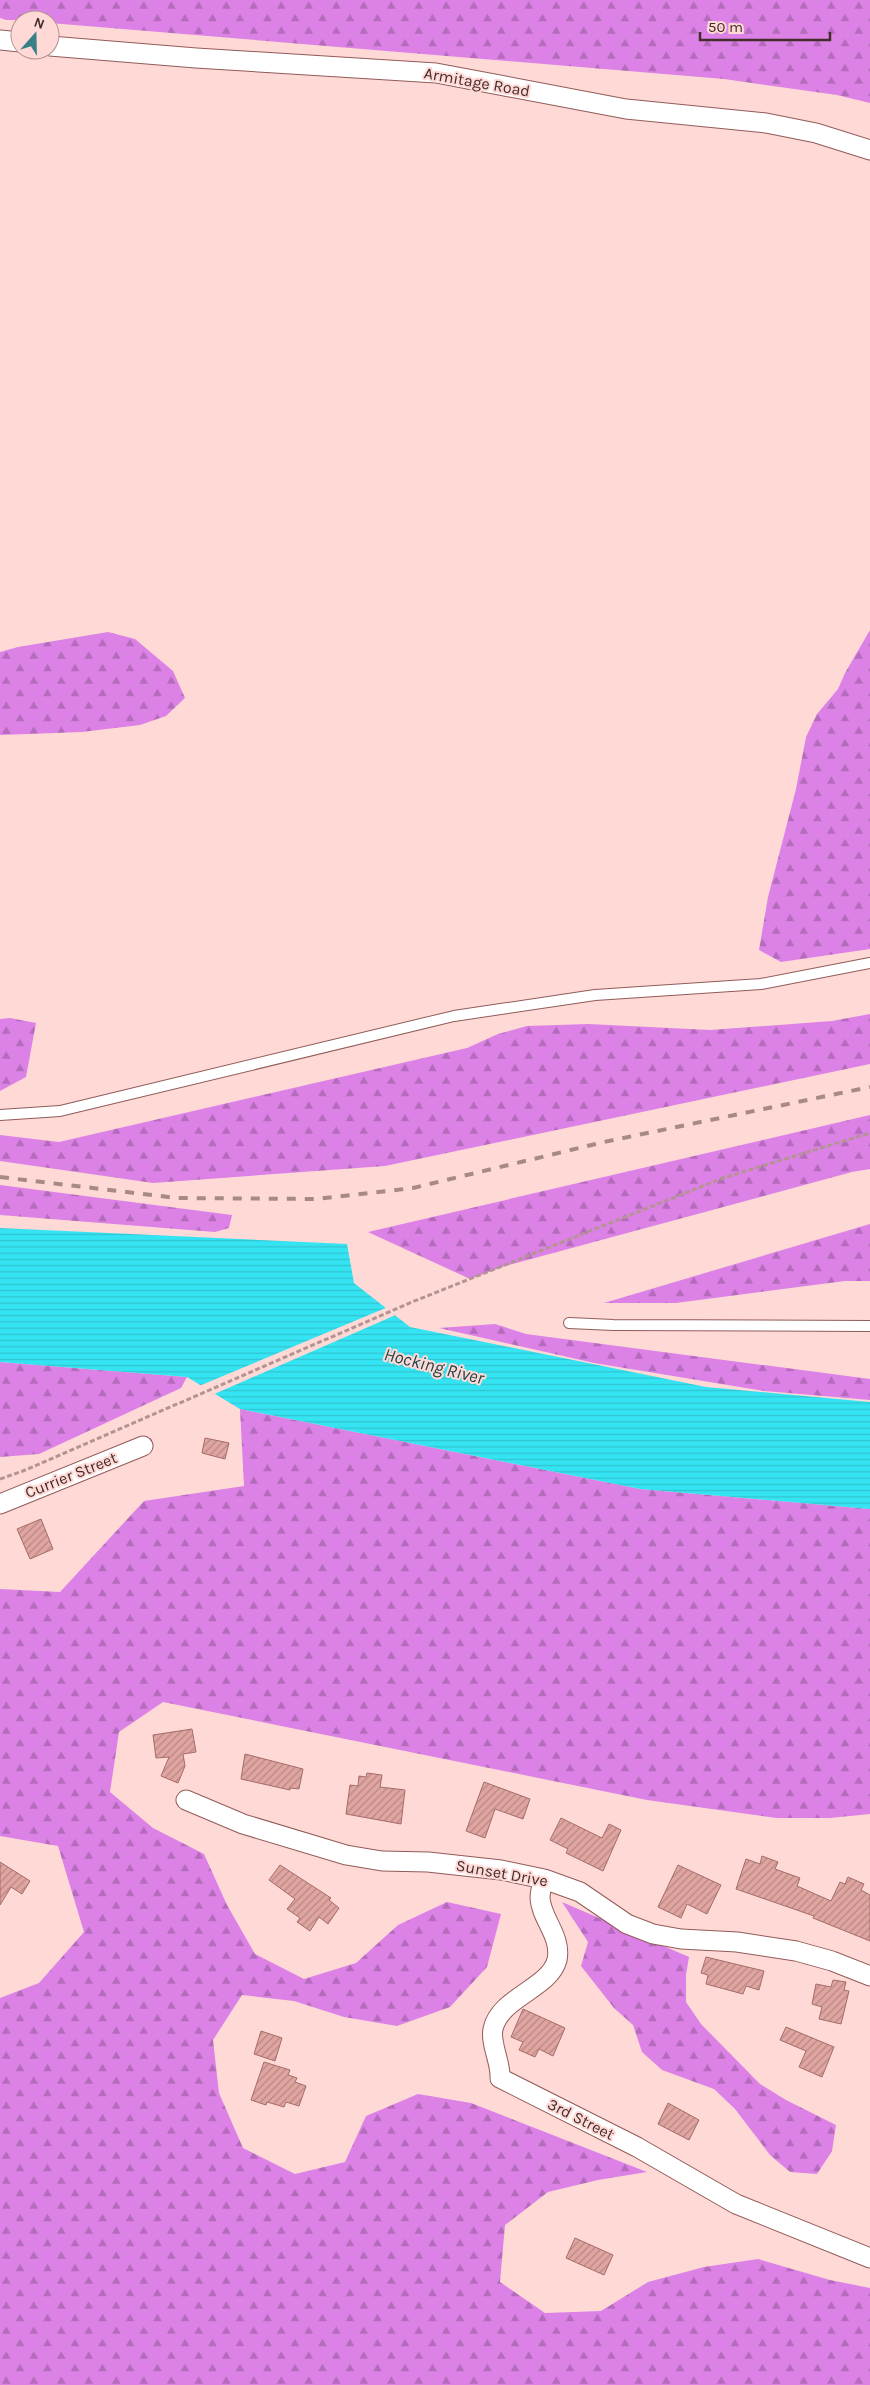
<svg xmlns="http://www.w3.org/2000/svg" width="870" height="2385" font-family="Karla,sans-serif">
	<defs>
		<pattern id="forest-firs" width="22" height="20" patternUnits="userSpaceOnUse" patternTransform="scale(1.25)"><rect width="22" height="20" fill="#dc82e7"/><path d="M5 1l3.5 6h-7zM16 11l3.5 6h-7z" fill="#b46bbb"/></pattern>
		<pattern id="water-rules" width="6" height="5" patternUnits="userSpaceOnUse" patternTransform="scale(1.25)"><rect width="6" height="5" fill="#35e4f2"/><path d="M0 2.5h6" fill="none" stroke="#30c4d0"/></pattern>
		<pattern id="building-hatch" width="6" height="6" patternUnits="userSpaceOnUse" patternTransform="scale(1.25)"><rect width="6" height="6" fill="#e0a5a1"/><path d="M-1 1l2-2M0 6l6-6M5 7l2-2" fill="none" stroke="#b78783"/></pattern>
	</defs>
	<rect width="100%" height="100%" fill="#fed9d6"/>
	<!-- forest -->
	<path fill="url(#forest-firs)" d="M0,0H870V103L837,95L724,79L50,23V20H6L0,18Z
		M870,630V949L781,962L759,950L768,897L796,789L806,737L817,714L838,689L845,673Z
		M108,632L135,639L173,671L185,698L166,716L140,725L82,732L0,735V652L18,647Z
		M870,1014V1064L385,1166L153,1183L0,1161V1135L59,1142L467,1048L498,1034L527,1026L588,1024L710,1030L832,1021Z
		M10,1018L36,1023L26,1077L0,1091V1019Z
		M870,1115V1169L852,1172L502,1267L470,1279L368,1232Z
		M0,1185L232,1215L229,1228L215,1232L0,1215Z
		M870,1224V1281H845L676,1303H604Z
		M495,1324L526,1334L870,1379V1400L764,1391L594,1363L439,1328Z
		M0,1362L187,1377L181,1388L39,1454L0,1457Z
		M240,1409L640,1489L870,1509V1814L830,1818H776L647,1800L163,1702L119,1732L110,1792L153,1828L204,1854L227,1905L255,1954L304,1979L356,1963L398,1925L447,1902L501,1914L487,1967L450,2007L397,2026L344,2017L294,2001L242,1995L213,2040L219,2093L243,2148L295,2174L345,2162L366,2116L418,2094L471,2103L647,2172L598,2180L548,2192L505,2225L500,2282L545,2313L601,2311L648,2282L704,2267L758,2259L830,2280L870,2288V2385H0V1998L39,1983L84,1932L58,1846L0,1836V1589L60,1592L144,1501L244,1486Z
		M562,1902L689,1957L686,1975V2002L701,2024L760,2084L786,2100L836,2125L832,2151L817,2174L790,2172L770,2155L735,2109L714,2089L662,2070L642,2052L633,2025L614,2008L581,1966L588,1942Z"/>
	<!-- water -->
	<path fill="url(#water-rules)" d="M0,1228L347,1244L354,1283L410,1327L706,1387L870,1402V1509L640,1489L240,1409L187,1377L0,1362Z"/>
	<!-- pier -->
	<path fill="#fed9d6" d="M388,1307L398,1314L212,1395L199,1386Z"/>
	<!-- building -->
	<path fill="url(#building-hatch)" stroke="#a36c69" d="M205,1438L229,1443L225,1459L202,1453Z
		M41,1519L53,1549L30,1559L17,1529Z
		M192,1729L196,1752L183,1754L185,1766L178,1783L161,1776L169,1757L156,1758L153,1735Z
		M245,1754L303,1769L299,1789L290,1788V1790L241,1779Z
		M367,1773L382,1775L380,1787L405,1790L401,1824L346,1814L350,1785L358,1786L359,1776L366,1777Z
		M484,1782L530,1799L523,1819L495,1809L485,1838L466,1831Z
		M561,1818L602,1838L609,1824L621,1830L603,1871L566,1853L568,1849L550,1840Z
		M762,1856L778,1862L775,1869L800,1878L797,1886L831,1901L840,1882L845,1884L848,1877L864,1884L861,1890L870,1895V1941L813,1918L814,1916L736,1889L746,1859L760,1864Z
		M0,1862L30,1881L22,1894L11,1887L0,1905Z
		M280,1865L331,1898L329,1900L339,1908L328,1924L319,1917L310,1931L297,1922L300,1918L287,1909L295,1899L269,1880Z
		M678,1865L721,1885L707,1914L687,1904L681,1918L658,1907Z
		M706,1957L764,1971L759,1990L746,1986L743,1994L706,1984L708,1975L701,1973Z
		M833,1980L846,1982L844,1990L849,1991L841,2024L819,2019L822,2007L812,2004L816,1984L831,1987Z
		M523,2009L565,2028L553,2056L539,2049L535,2057L519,2050L523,2042L511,2037Z
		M786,2027L834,2047L822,2077L799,2067L806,2051L780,2040Z
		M261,2031L282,2038L275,2061L254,2054Z
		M264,2062L290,2070L288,2075L297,2078L295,2082L306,2086L299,2106L286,2102L284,2107L267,2102L266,2105L251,2100Z
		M668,2103L699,2120L689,2140L658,2124Z
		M575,2238L613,2255L604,2275L566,2258Z"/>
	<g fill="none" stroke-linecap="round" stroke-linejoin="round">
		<defs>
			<path id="lane" d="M0,1115L60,1111L454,1016L595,995L761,984L870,963
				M569,1323L613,1325L870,1326"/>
			<path id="street" d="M0,40L20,42
				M50,46L196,58L436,73L626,109L766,123L816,133L870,150
				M0,1504L143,1446
				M186,1800L243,1824L346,1855L382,1861L428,1862L501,1870L544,1879L580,1892L627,1924L653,1934L681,1939L737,1942L796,1951L832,1961L870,1976
				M544,1879C542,1885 540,1891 540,1898C541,1919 562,1936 557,1960C549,1989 500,1997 493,2029C490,2044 501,2062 500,2078L637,2147L736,2204L870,2258"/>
		</defs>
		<!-- lane casing -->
		<use href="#lane" stroke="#915b58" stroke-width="12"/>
		<!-- street casing -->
		<use href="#street" stroke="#915b58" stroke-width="21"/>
		<!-- path -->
		<path stroke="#b49492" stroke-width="3" stroke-dasharray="5 2.5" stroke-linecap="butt" d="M0,1479L23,1471L412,1302L723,1178L870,1133"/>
		<!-- lane -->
		<use href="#lane" stroke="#fff" stroke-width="10"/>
		<!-- street -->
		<use href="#street" stroke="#fff" stroke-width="19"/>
		<!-- rail -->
		<path stroke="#a78986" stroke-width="4" stroke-dasharray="9 9" stroke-linecap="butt" d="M0,1177L177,1198L317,1199L413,1188L604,1142L870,1087"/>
	</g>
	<g text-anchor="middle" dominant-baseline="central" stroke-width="4" stroke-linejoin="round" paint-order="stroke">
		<!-- street labels -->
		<g font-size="16" fill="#442c2b" stroke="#fed9d6">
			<text transform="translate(477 82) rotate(10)">Armitage Road</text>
			<text transform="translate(71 1475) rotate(-22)">Currier Street</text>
			<text transform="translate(502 1873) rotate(10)">Sunset Drive</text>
			<text transform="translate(581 2119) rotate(27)">3rd Street</text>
		</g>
		<!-- water labels -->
		<g font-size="18" font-style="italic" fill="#214346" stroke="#fed9d6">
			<text transform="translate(434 1366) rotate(14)">Hocking River</text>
		</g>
	</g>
	<!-- north arrow -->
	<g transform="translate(35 35) rotate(20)"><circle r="24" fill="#fed9d6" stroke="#b49492"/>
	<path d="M0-4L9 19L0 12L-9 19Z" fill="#388087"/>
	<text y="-8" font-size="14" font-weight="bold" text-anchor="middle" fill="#442c2b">N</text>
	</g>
	<!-- scale -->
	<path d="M700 32v8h130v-8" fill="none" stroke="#442c2b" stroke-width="2.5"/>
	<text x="708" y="32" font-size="15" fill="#442c2b" stroke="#fed9d6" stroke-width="4" paint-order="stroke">50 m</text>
</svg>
